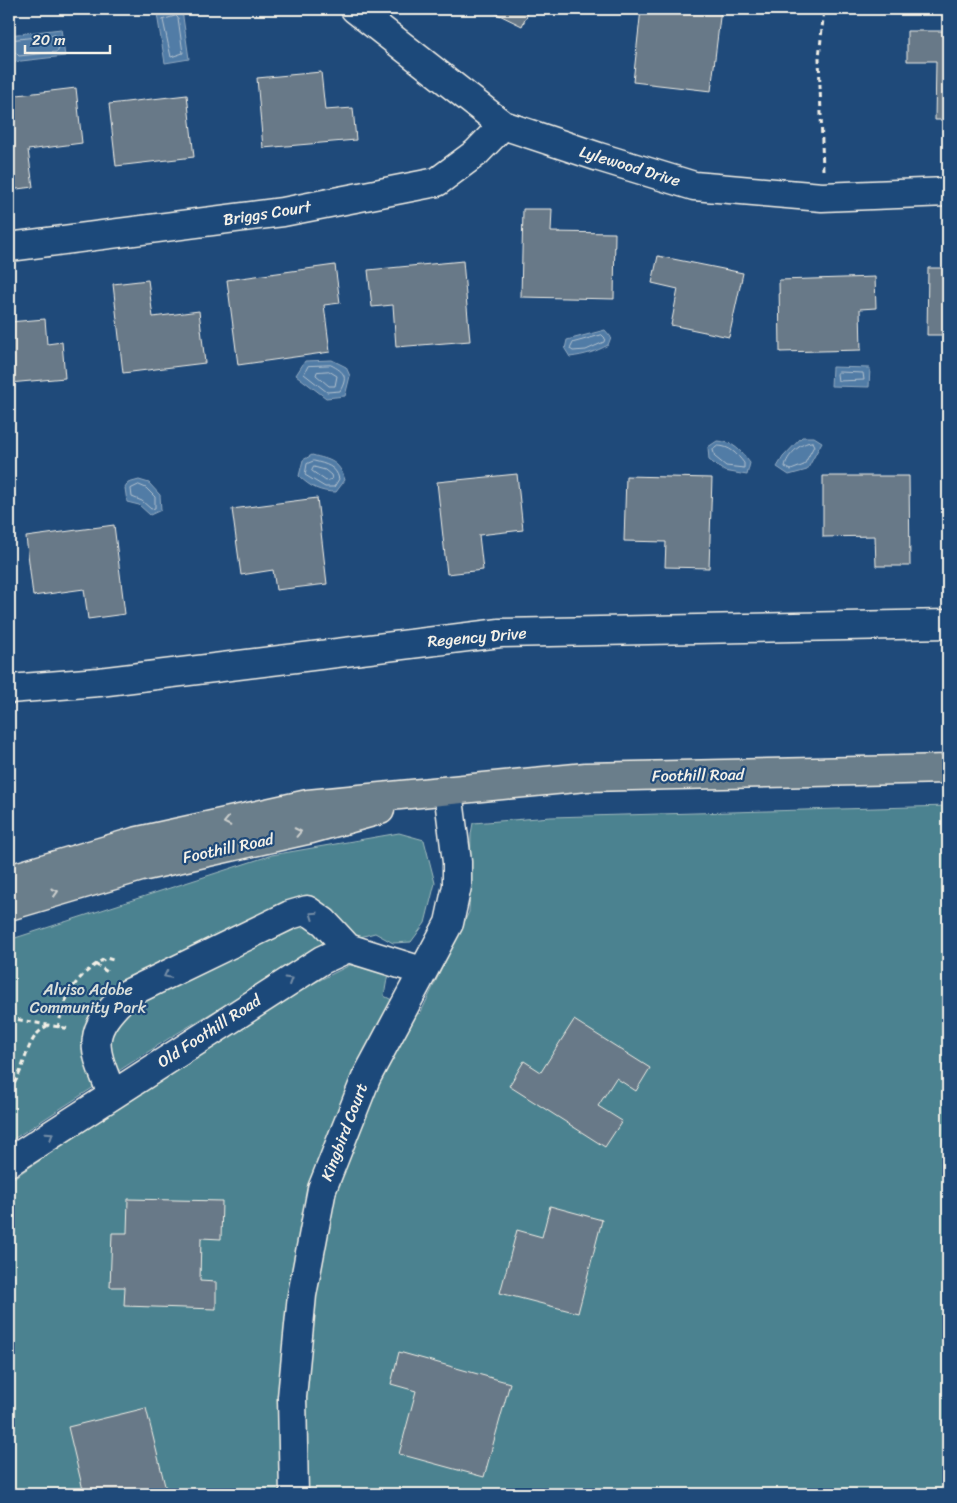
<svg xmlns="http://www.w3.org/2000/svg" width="957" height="1503" font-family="Sriracha,sans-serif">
	<rect width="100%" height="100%" fill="#1f4a7a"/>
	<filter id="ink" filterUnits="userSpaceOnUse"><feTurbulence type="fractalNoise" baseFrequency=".02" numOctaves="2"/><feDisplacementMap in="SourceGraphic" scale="10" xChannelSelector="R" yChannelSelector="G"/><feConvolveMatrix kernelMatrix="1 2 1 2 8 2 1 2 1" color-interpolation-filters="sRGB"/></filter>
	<g filter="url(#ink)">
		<!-- green -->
		<path fill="#4c8290" stroke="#a0babc" d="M948,806V1494H9V1181L286,997L350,965L388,973L384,996L420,1014L469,912L471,834L473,823L551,817Z
			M399,833L424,840L435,883L425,923L411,942L393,943L375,933L323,947L171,1037L9,1142V940L272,855Z"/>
		<!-- water -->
		<path fill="#517ba6" stroke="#92aac0" d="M182,10L189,59L165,63L157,14Z
			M61,29L65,56L12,62L9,35Z
			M605,330L611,337L608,345C595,352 585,355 570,357L565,349L567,340Z
			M332,360L346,367L350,376L345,396L326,398L296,375L305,361Z
			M832,367L870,368L869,387L831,386Z
			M802,437H814L822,442L807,470L789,475L777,467L783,457Z
			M717,441C733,441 741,451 750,463L747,475L724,471L709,460L708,447Z
			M312,455C331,460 339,461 345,480L336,492C320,492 310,487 299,476L303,460Z
			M139,480L149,483L160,495L161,510L150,515L139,505L127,502L125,488L128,483Z"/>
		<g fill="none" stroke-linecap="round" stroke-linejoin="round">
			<!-- shore -->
			<path stroke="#b3c2ce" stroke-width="1" d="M176,16L178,18L183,53L171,57L163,20Z
				M9,40L55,35L59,49L57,52L19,56L14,51L9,50
				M602,335L605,338L604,342L586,350L573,351L570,349L573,343Z
				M331,365C345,372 348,377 340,391L327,392L304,374L308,366Z
				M329,371L337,376L335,386H329L316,375L317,372Z
				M839,372L863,373L864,380L838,381L837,374Z
				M812,442L814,446L804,465L791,470L785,467C786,456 801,442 812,442Z
				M718,446C730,446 737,454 744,463V468L726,466L715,457L713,450Z
				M314,461C326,464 336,466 339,479L334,487H325L305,475L307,464Z
				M314,467L325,470L331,475L332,479L326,481L312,471Z
				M139,485L146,488L155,497V508L151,509L142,501L132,497L131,489Z"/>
		</g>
		<!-- building -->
		<path fill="#677988" stroke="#f4f1e8" d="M487,9H530L522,26Z
			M641,9H721L711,91L633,82Z
			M907,31H948V120H935L936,61H907Z
			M321,72L325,110L353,108L356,140L263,148L257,78Z
			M76,88L82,143L28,150L33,187L9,190V96Z
			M187,95L194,157L116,166L109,104Z
			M523,209H552L551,232L615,233L614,299L521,297Z
			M658,256L743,273L729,337L671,325L678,289L652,283Z
			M463,261L470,341L396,347L393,305L372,307L368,270Z
			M335,265L340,303L324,305L330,352L238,365L227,280Z
			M928,268H948V335H927Z
			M875,277L876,308L860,309L861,350L780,352L779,280Z
			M148,280L153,317L199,311L205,363L123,373L113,284Z
			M45,319L47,344L62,342L65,378L9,383V322Z
			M517,474L523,530L479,535L483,570L447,574L437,482Z
			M626,476L712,478L709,568L665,567L666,542L624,541Z
			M823,476H909L910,566H876L875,536L823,537Z
			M317,498L327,584L276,590L273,570L241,575L232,509Z
			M114,525L125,614L88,619L84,589L33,596L26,537Z
			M574,1020L650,1068L636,1091L616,1078L598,1106L622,1121L605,1147L509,1086L524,1061L541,1072Z
			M128,1199L222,1201L221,1239L201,1238L200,1281L216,1282V1309L124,1306L125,1287H110L112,1233H127Z
			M550,1206L602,1220L578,1313L500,1293L517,1230L542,1237Z
			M399,1352L510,1383L484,1477L399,1454L416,1391L391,1384Z
			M146,1408L167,1494H84L68,1427Z"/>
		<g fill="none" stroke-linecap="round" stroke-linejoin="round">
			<defs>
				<path id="minor" d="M355,9L503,125L599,157L694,186L822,197L948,192
					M9,247L283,212L437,182L476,153L503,125
					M9,689L99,682L500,633L948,624
					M112,1094C92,1045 86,1033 127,994L290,915L307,910L324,922L348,948
					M9,1162L322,960L348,948L422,971
					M294,1494L292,1397L302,1295L322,1189L366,1078L449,923L457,886V862L448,791"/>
				<path id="major" d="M9,879L134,842L308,804L586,777L948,769
					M9,906L141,867L311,829L380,810"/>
			</defs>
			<!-- minor casing -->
			<use href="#minor" stroke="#f4f1e8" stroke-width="31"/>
			<!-- major casing -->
			<use href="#major" stroke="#f4f1e8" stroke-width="31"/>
			<!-- path -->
			<path stroke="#f4f1e8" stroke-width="3" stroke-dasharray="5 4" stroke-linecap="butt" d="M823,170L819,58L824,9
				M95,964L109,973
				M9,1018L70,1029
				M58,1028C64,994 77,975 106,958L113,960
				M9,1090C28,1069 23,1039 47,1026"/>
			<!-- minor -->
			<use href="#minor" stroke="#1f4a7a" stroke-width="28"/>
			<!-- major -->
			<use href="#major" stroke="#6b7e8b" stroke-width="28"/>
		</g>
		<!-- one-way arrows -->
		<defs><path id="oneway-chevron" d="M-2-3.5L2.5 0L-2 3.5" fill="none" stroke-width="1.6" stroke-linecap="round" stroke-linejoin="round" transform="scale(1.25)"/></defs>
		<g stroke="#cbcecc">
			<use href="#oneway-chevron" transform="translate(227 822) rotate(168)"/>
			<use href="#oneway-chevron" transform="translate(298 832) rotate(-12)"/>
			<use href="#oneway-chevron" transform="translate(55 892) rotate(-17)"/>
		</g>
		<g stroke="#748da6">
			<use href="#oneway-chevron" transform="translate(313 915) rotate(-145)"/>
			<use href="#oneway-chevron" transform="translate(167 975) rotate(154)"/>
			<use href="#oneway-chevron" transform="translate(289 980) rotate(-31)"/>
			<use href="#oneway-chevron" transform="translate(50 1135) rotate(-33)"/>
		</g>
	</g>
	<g text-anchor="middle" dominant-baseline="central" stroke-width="4.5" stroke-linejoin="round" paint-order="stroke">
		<!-- street labels -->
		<g font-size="16" fill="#f4f1e8" stroke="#1f4a7a">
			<text transform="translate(630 166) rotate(17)">Lylewood Drive</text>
			<text transform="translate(267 213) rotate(-9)">Briggs Court</text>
			<text transform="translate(477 637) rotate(-5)">Regency Drive</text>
			<text transform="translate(698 775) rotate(-1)">Foothill Road</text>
			<text transform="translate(228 848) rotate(-12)">Foothill Road</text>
			<text transform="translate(209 1031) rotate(-33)">Old Foothill Road</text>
			<text transform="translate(344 1132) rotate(-69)">Kingbird Court</text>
		</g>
		<!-- park labels -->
		<g font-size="16" fill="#dbe0db" stroke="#1f4a7a">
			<text x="88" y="989">Alviso Adobe<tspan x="88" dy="18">Community Park</tspan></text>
		</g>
	</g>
	<!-- margin -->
	<rect width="957" height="1503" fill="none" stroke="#1f4a7a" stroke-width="30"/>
	<rect x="15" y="15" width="927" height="1473" fill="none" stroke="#f4f1e8" stroke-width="2" filter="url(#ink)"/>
	<!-- scale -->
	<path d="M25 45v8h85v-8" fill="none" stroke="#f4f1e8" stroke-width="2.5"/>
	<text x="32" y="45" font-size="15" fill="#f4f1e8" stroke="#1f4a7a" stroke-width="4" paint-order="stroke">20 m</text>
</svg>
